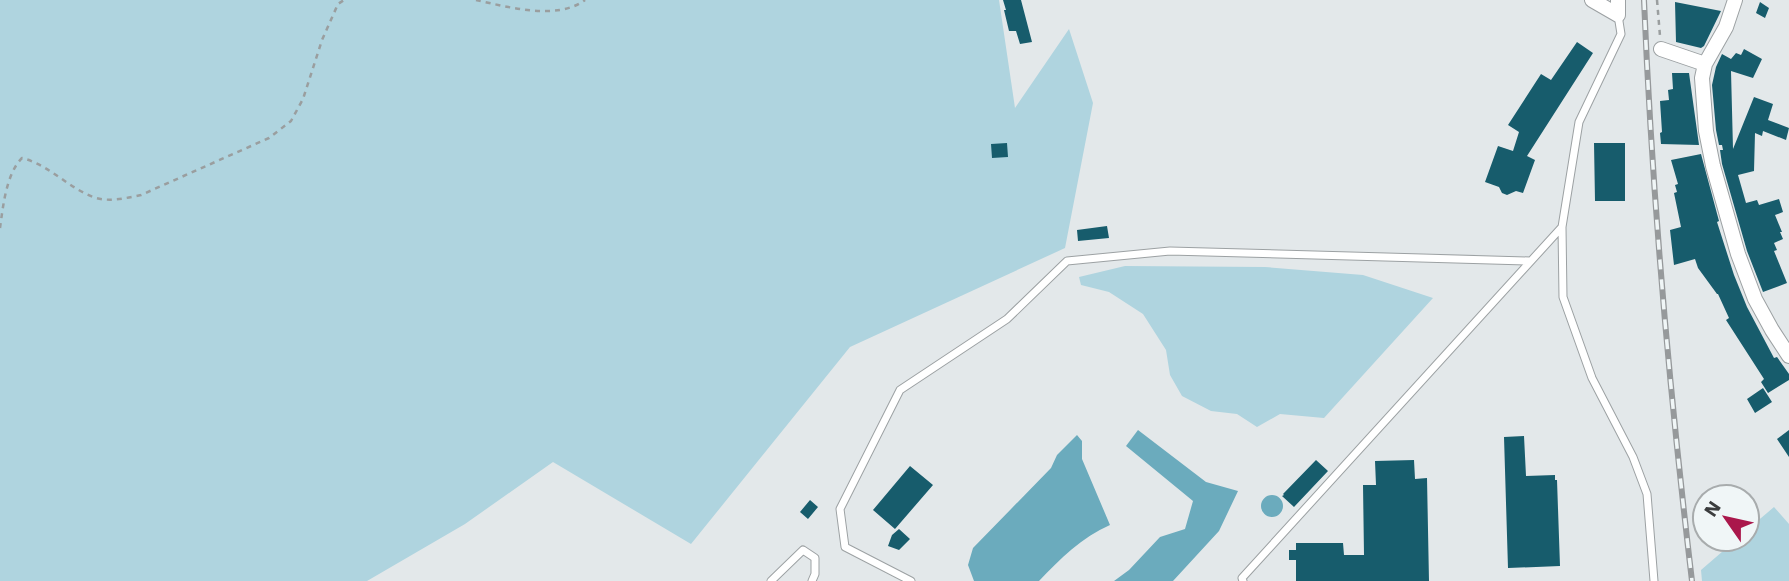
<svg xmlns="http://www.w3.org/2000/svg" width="1789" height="581" font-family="'Work Sans',sans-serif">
	<rect width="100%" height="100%" fill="#e3e8ea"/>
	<!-- green -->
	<path fill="#afd4df" d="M0,0H999L1015,108L1069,29L1093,103L1065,248L850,347L691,544L553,462L465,524L367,581H0Z
		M1125,266L1265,267L1363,275L1433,298L1324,418L1280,414L1257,427L1237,414L1211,411L1182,396L1170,375L1166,350L1143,314L1109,292L1081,285L1079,277Z
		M1774,507L1789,524V581H1702L1701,570L1737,539H1747V530Z"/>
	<!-- water -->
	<path fill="#6babbd" d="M1138,430L1206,482L1238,491L1219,531L1173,581H1114L1129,570L1160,537L1185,529L1193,501L1126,446Z
		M1077,435L1082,441V459L1110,525C1082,537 1060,559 1039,581H974L968,565L973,548L1051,468L1057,455Z
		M1261 506a11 11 0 1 1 22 0a11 11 0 1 1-22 0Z"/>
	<!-- building -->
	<path fill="#175c6c" d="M1003,0H1021L1032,42L1020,44L1016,31H1009L1004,10H1006Z
		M1675,2L1721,11L1704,46L1701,48L1676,42Z
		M1760,2L1769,8L1765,18L1756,13Z
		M1577,42L1593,53L1527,156L1535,160L1523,193L1516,191L1507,195L1502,193L1499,187L1485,182L1498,146L1513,151L1519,132L1508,125L1541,74L1551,80Z
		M1744,49L1762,59L1753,78L1731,71L1733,149L1754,97L1773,104L1768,120L1789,128L1786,140L1763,131L1762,136L1755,133L1754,171L1738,175L1746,203L1757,200L1759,205L1779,199L1783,212L1775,215L1782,232H1780L1783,239L1774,243L1777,250L1774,251L1787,283L1763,292L1747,251L1722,164L1720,150H1723L1722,145H1719L1716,130L1712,85L1716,67L1722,54L1731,59L1736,53L1741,55Z
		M1672,73H1689L1699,145L1661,144L1660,133L1662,132L1660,101L1669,100L1668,90L1673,89Z
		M1007,143L1008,157L992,158L991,144Z
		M1594,143H1625V201H1595Z
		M1701,154L1719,221L1717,222L1734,275L1747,307L1774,358L1777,357L1789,374V380L1768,393L1761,382L1764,379L1726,320L1729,318L1718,294H1717L1698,268L1695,259L1674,265L1670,230L1681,227L1674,193L1677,192L1675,185L1678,184L1671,160Z
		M1107,226L1109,238L1078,241L1077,230Z
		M1763,388L1772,402L1755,413L1747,399Z
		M1789,430V457L1777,439Z
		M1524,436L1526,476L1555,475V480H1557L1560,566L1508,568L1504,437Z
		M1316,460L1328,471L1294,507L1282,496L1284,495L1283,494Z
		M1414,460L1415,479L1427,478L1429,581H1296V560H1289V550H1296V543H1343L1344,555H1364L1363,485H1376L1375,461Z
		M910,466L933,485L895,529L873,510Z
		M810,500L818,507L808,519L800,512Z
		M899,529L910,539L899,550L888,546L892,535Z"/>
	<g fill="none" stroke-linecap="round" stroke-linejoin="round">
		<defs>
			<path id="service" d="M1618,15L1621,34L1579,122L1562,227L1563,297L1592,378L1633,457L1647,494L1654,581
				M771,581L803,550L815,558V574L812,581
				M911,581L845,547L840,509L900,390L1007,319L1067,261L1170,251L1530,261
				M1243,581L1242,578L1561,228"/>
			<path id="minor" d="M1592,0L1618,15V0
				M1735,0L1726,27L1705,64L1702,78L1706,131L1713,166L1738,254L1755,299L1772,330L1789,356
				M1661,49L1705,64"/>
		</defs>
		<!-- service casing -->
		<use href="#service" stroke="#9ca1a3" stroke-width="9"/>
		<!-- minor casing -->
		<use href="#minor" stroke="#9ca1a3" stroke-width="16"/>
		<!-- path -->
		<path stroke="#9a9e9f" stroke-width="2.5" stroke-dasharray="5 5" stroke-linecap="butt" d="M476,0C508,7 557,21 585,0
			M1657,0L1660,36
			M0,228C3,207 6,174 22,158C50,165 69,189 96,198C111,202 126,198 141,195L269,138L291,121L303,99L322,40L338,4L344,0"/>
		<!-- service -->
		<use href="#service" stroke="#fff" stroke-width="7"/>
		<!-- minor -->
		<use href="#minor" stroke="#fff" stroke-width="14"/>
		<defs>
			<path id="rail" d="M1644,0C1652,194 1669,388 1692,581"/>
		</defs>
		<!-- rail casing -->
		<use href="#rail" stroke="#96999b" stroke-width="6"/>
		<!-- rail -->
		<use href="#rail" stroke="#f0f6f7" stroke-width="3.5" stroke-dasharray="10" stroke-linecap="butt"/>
	</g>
	<!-- north arrow -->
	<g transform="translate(1726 518) rotate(304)"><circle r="33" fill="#f0f6f7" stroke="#a8acad" stroke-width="2"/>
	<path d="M0-5L12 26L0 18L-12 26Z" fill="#aa174b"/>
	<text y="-10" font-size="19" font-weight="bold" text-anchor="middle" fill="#3b3d3e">N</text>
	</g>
</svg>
